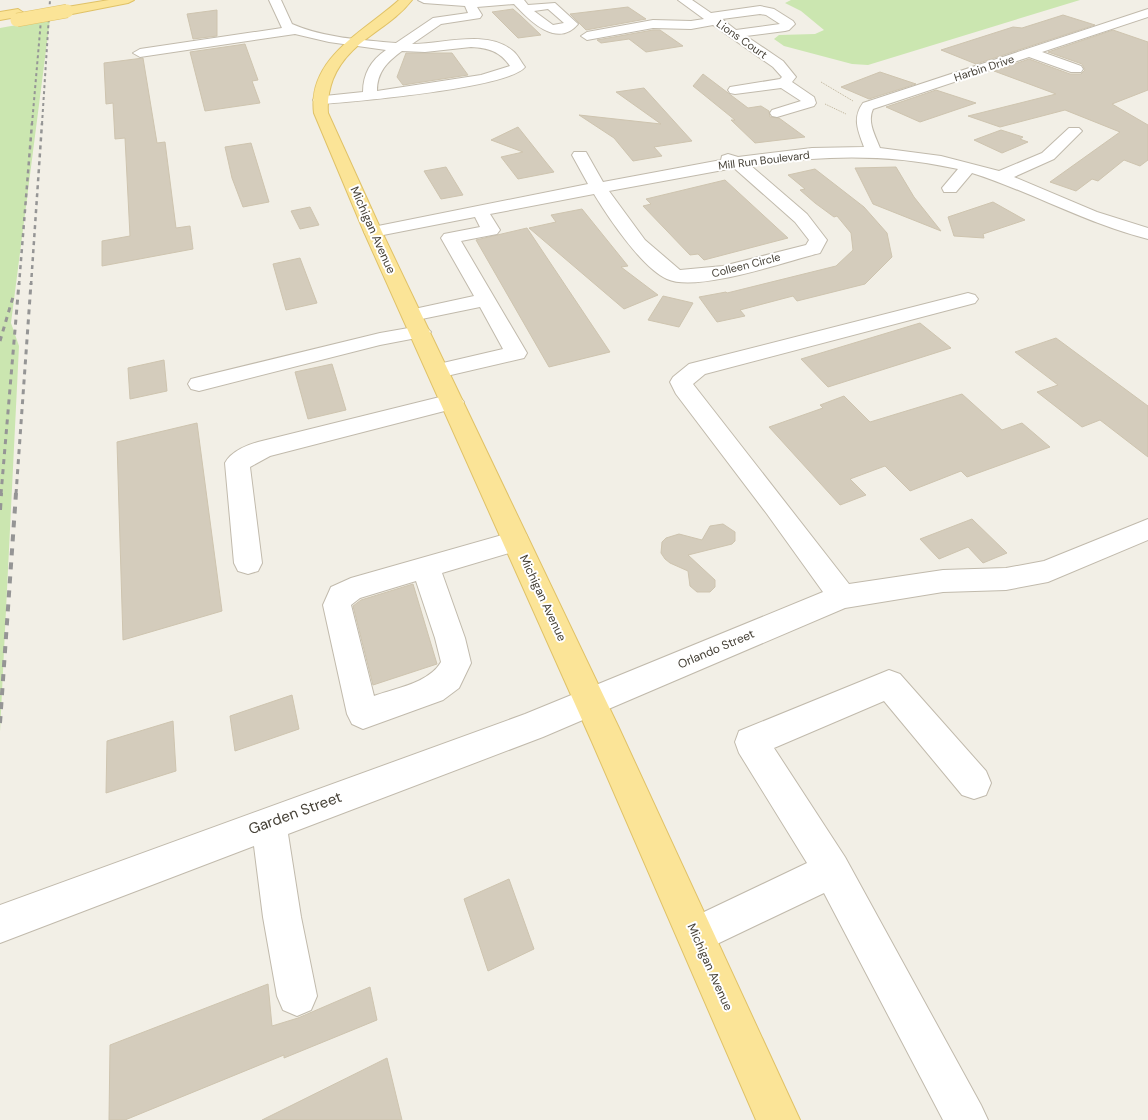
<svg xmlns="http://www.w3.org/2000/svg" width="1148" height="1120" font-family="'DM Sans',sans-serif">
	<rect width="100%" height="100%" fill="#f2efe6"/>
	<!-- green -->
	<path fill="#cbe6b0" d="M791,0H1080L868,65L852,64L784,46L774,39L779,35L815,34L824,30L801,11L785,3Z
		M50,19L11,323L19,346L0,732V28Z"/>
	<!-- building -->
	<path fill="#d4ccbc" stroke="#cec4af" d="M628,7L646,19L586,30L570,14Z
		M513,9L521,16L541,35L518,38L492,12Z
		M217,10V36L193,39L187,14Z
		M1063,15L1095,25L976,64L941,50L1013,27L1022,28Z
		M653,30H660L683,46L646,52L629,39L601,43L597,40Z
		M1113,30L1148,42V90L1112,104L1148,125V160L1140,166L1124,160L1098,181L1092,179L1076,191L1050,182L1120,132L1065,110L1000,127L968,116L1056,94L994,71L1029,59L1070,74H1081L1085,70L1082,64L1048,52Z
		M245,44L258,80L252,81L260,103L205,111L190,52Z
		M406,53H452L468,75L403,85L397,77Z
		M143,58L157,143L165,142L176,228L190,226L193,249L102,266V241L130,236L125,138L115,139L113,103L106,104L104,63Z
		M880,72L916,84L869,99L841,87Z
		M703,74L748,108L761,106L769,111L770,117L779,118L805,137L755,143L731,120H735L693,86Z
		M644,88L692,141L654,147L662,156L633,161L614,138L579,115L661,124L616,92Z
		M936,90L976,103L920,122L886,107Z
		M518,127L545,161L554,172L518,179L501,157L523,152L491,140Z
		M1001,130L1023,137L1020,139L1028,142L1002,153L974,140Z
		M251,143L269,202L243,207L232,178L225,147Z
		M446,167L463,195L441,199L424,171Z
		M896,167L914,197L941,231L873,204L855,168Z
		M815,169L864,207L887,233L892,257L865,284L797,301L793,296L740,310L745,316L717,322L699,297L726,292L727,293L836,266L853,250L851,233L837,216L834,217L815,203L800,190L805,189L788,175Z
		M725,180L788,238L704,260L698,254L690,255L643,206L651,204L646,199Z
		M993,202L1025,220L983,234L984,238L954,236L948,217Z
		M310,207L319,225L300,229L291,211Z
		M582,209L628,266L621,267L658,295L624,309L529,228L556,222L551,215Z
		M527,228L610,352L549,367L476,240Z
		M300,258L317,303L286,310L273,264Z
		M663,296L693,303L679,327L648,320Z
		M920,323L951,348L828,387L801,359Z
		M1056,338L1148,406V457L1100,420L1082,427L1037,392L1058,385L1015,352Z
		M164,360L167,391L130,399L128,368Z
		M332,364L346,410L308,419L295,372Z
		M962,394L1002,430L1022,423L1050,447L967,477L961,471L910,491L885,466L850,479L866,495L840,505L769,427L823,408L820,405L844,396L870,422Z
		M197,423L222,611L123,640L117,442Z
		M972,519L1007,553L983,563L968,547L939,559L920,539Z
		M723,524L735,532V541L732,544L688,555L715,580V587L710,592H697L690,586L688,571L670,563L665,559L661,553L662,542L666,538L679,534L702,540L710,526Z
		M413,584L437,664L373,685L353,606L361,600Z
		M292,695L299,729L235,751L230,716Z
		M173,721L176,771L106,793L107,741Z
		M509,879L534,949L488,971L464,899Z
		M268,984L272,1026L298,1018L370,987L377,1020L284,1058V1055L125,1120H109L110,1045Z
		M387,1058L402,1120H262Z"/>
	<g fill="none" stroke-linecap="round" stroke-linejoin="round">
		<defs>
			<path id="minor" d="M269,0H281L292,24C324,38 362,40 396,43L433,18L468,13L465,6L424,3L418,0H524L528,5L555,3L578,24C557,49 529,20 514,4L477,7L482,15L480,18L441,24L412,44C443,44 487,29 513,51C518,55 521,62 525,67C509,88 352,102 320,104L315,103L313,100L315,97L363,92C363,74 371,60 386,50L329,42L295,34L140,57L133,53L140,49L282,28ZM548,9L564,23L553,25L534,11ZM471,47C488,48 500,51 510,66L481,75L377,91C377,72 387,62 402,51L425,52Z
				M678,0H692L711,13L760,6L774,9L793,21L795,24L789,30L785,31L746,36L783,61L796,77L792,82L814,97L816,103L814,106L777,117L772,116L770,113L772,110L801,101L781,88L735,94L730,93L728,90L730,87L780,79L782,77L773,67L713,25L691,29L653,28L587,40L581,36L587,32L653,20L691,21L704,19ZM760,14L766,15L780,24L736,30L722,19Z
				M1148,9V17L1042,52L1081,66L1083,69L1081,72H1071L1029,57L873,109C867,122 875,135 880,148L941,156L999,171L1042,153L1069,128H1079L1082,131L1054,159L1014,177L1097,212L1148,228V239C1087,224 1032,192 972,173L956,192H944L942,188L958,169L953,168C885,153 819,156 750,165L807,214L827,240L820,253C787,261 697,293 667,279C642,268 608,217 594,194L490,214L500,230L497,234L461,241L527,353L524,358L438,378L430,376L427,371L430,366L503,349L480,307L412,321L405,319L402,315L405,311L474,296L441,238L444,234L480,227L475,217L373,237L367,236L364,232L367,228L373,227L588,184L572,155L574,152H586L603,182L721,160L722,156L728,154L738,157L812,148L864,147C858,131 852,118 863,103ZM734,168L795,222L809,240L806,245L723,266L680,270L645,240L609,191Z
				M968,293L975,295L978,299L975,303L705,374L693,384L849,584L943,570L1006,568L1044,561L1148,519V540L1048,582L1006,590L943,592L845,608L543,737L288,834L301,917L317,996L311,1010L297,1016L283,1010L277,996L263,917L254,846L0,943V905L525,714L823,592L767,514L676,394L670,382L673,377L689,364Z
				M420,326L427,328L431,332L427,336L380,345L199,391L191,389L188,384L191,379L199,377L380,333Z
				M452,394L460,397L464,402L460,407L270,456L250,467L262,563L258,571L248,574L238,571L234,563L225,463C231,451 249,444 262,441Z
				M516,531L526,534L529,541L526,548L442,573L465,638L471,663L459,688L443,700L363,729L352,724L347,714L323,605L331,587L351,578ZM416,581L435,638L441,662C429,683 396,688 374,696L351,605L360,598Z
				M889,670L900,674L986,771L991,783L986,795L974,799L962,795L884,701L774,748L845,857L981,1105L988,1120H943L824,893L696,954L683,948L677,935L683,922L807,863L739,753L735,742L739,731Z"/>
			<path id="major" d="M109,0H134L128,3L67,15L61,11L67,7Z
				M399,0H412C388,31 350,39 333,79C329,90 327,101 328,113L382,232L619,728L800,1120H756L592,742L364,232L314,113C307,58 365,31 399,0Z
				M18,9L24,13L22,16L0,20V12Z"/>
		</defs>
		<!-- minor casing -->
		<use href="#minor" stroke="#c1baac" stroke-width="2"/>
		<!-- major casing -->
		<use href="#major" stroke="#e0c267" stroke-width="2"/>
		<!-- path -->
		<path stroke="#bfb49b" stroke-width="1" stroke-dasharray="1 1" stroke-linecap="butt" d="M821,82L853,101
			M825,104L846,114"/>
		<!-- minor -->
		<use href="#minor" fill="#fff" fill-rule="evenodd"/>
		<!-- major -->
		<use href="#major" fill="#fbe497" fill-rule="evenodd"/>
		<!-- rail-far3 -->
		<path stroke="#959595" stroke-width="2" stroke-dasharray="3 3" stroke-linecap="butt" d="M32,124L41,20
			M42,124L50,0"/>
		<!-- rail-far2 -->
		<path stroke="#959595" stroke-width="2.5" stroke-dasharray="4 4" stroke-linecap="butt" d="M19,285L32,123
			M31,285L42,123"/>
		<!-- rail-far1 -->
		<path stroke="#959595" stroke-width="3" stroke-dasharray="5 5" stroke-linecap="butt" d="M0,341L13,297
			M1,494L19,283
			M16,494L31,283"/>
		<!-- rail -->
		<path stroke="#959595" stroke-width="4" stroke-dasharray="7 7" stroke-linecap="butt" d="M0,510L1,493
			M0,723L16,493"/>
		<defs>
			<path id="major-bridge" d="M17,20L67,11"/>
		</defs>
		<!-- major-bridge casing -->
		<use href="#major-bridge" stroke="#e0c267" stroke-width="14" stroke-linecap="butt"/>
		<!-- major-bridge -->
		<use href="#major-bridge" stroke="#fbe497" stroke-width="13"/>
	</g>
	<g text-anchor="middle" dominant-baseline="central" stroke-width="4" stroke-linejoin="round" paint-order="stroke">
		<!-- far-street labels -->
		<g font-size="11" fill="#454036" stroke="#fff">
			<text transform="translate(742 39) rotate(35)">Lions Court</text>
			<text transform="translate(984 68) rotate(-18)">Harbin Drive</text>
			<text transform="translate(764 160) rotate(-7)">Mill Run Boulevard</text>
			<text transform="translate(746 265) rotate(-14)">Colleen Circle</text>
		</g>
		<!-- street labels -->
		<g font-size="12" fill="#454036" stroke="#fff">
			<text transform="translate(373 230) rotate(66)">Michigan Avenue</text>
			<text transform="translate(543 598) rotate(65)">Michigan Avenue</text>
			<text transform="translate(716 649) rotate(-23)">Orlando Street</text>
			<text transform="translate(710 967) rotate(66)">Michigan Avenue</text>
		</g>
		<!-- near-street labels -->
		<g font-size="15" fill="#454036" stroke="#fff">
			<text transform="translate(295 813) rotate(-20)">Garden Street</text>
		</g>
	</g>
</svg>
